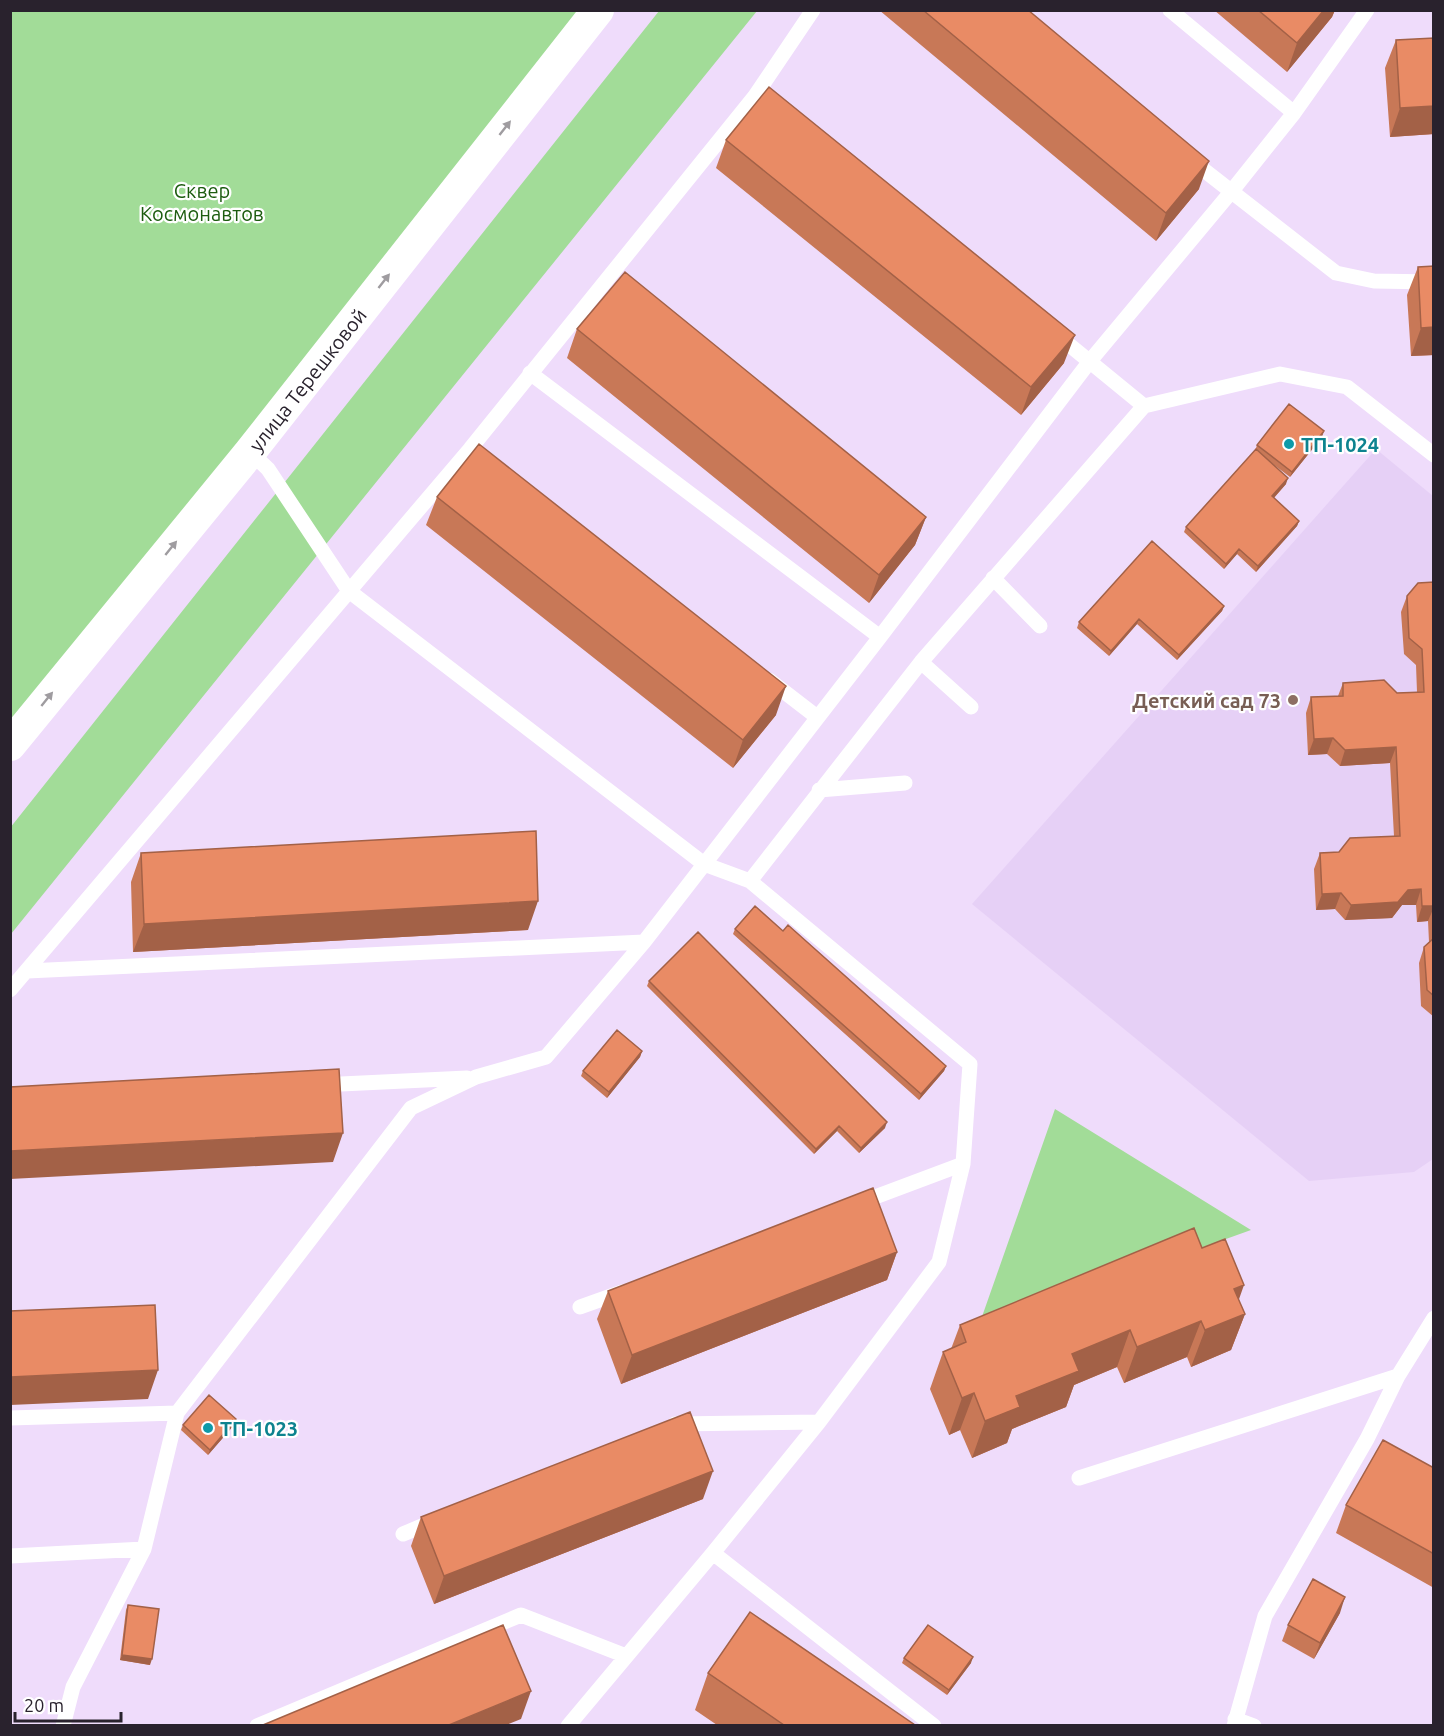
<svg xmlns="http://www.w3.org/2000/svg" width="1444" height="1736" font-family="Ubuntu,sans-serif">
	<rect width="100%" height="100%" fill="#efdcfb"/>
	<!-- built -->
	<path fill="#e6d0f6" d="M1376,449L1433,496V1159L1414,1172L1309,1181L972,904Z"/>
	<!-- green -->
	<path fill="#a2dc98" d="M11,11H598L11,745Z
		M659,11H757L11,934L10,828Z
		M1055,1109L1251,1230L978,1328Z"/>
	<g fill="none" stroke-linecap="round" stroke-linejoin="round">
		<!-- service -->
		<path stroke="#fff" stroke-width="15" d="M1170,10L1294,113
			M1191,160L1336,273L1374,281L1434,282
			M530,373L880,637
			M1144,406L1280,374L1347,387L1434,455
			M250,452L268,469L349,591L704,864L750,881L970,1064L963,1164L939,1262L819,1422L713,1553L568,1726
			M993,578L1040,626
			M921,662L971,707
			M769,680L817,717
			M819,790L905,783
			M750,881L921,662L1144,406L1056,334
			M27,971L644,942
			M10,990L470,449L755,96L813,10
			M320,1085L467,1078
			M859,1203L963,1164
			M580,1307L622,1292
			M10,1418L177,1413
			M675,1424L819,1422
			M1079,1478L1398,1376
			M403,1534L436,1520
			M713,1553L934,1726
			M10,1556L144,1549
			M1235,1719L1254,1726
			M63,1726L73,1687L144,1549L177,1413L411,1108L476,1077L546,1057L644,942L880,637L1090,361L1231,192L1294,113L1367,10
			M257,1726L521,1615L626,1656
			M1234,1726L1265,1616L1367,1439L1398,1376L1434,1318"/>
		<!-- minor -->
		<path stroke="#fff" stroke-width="32" id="s1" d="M10,745L250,452L598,10"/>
	</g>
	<!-- wall -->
	<path fill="#c87857" d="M879,10H1028L1199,189L1156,241Z
		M1214,10H1335L1332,17L1287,72Z
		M1434,38V134L1390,137L1385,68L1396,40Z
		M726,140L1064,363L1021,415L716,168Z
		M1434,266V355L1411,356L1407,295L1418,267Z
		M577,329L926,517L915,545L869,603L567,358Z
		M1322,437L1290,477L1270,462L1286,484L1274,498L1299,521L1297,526L1256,572L1237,554L1224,569L1184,532L1186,527L1255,451L1257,445Z
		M437,497L776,715L733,768L426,525Z
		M1434,582V1017L1421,1006L1419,963L1424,947L1429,942L1428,921L1417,922L1416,905H1402L1392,918L1345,920L1335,909L1316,910L1314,869L1320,853L1339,852L1394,836L1390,763L1340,766L1327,754L1308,755L1306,713L1311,697L1338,696L1343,683L1397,693L1417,692L1416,665L1404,654L1401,612L1407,596Z
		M1224,606L1222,611L1177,660L1137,624L1109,656L1077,628L1079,622Z
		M141,853L528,930L133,952L131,882Z
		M735,929L783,931L946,1066L944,1071L919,1100L733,934Z
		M649,981L885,1128L859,1153L837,1131L814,1154L647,986Z
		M642,1051L640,1057L607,1098L581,1076L583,1071Z
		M1202,1248L1245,1314L1231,1350L1191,1367L1187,1357L1124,1383L1117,1367L1074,1385L1066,1407L1012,1429L1007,1443L972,1458L960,1430L949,1435L930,1389L943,1352L951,1349L960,1325Z
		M897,1252L887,1280L621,1384L597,1319L608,1291Z
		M236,1419L234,1425L208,1455L181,1430L183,1425Z
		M1434,1468V1588L1336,1533L1346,1505Z
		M703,1499L434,1604L411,1546L421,1517Z
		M128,1605L150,1665L120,1660L126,1610Z
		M1340,1613L1314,1659L1282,1641L1288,1625Z
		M904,1658L971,1663L947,1695L902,1663Z
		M708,1673L915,1725H717L695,1710Z"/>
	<!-- shaded-wall -->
	<path fill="#a36147" d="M1324,10H1335L1332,17L1287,72L1297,43Z
		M1434,106V134L1390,137L1400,108Z
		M1209,161L1199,189L1156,241L1166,213Z
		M1434,327V355L1411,356L1421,328Z
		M1075,335L1064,363L1021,415L1031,387Z
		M1324,431L1322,437L1290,477L1292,472Z
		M1288,478L1286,484L1270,502L1272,496Z
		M926,517L915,545L869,603L879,575Z
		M1299,521L1297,526L1256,572L1258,566Z
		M1239,549L1237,554L1224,569L1226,564Z
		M1224,606L1222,611L1177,660L1179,655Z
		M1139,619L1137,624L1109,656L1111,651Z
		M786,686L776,715L733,768L743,740Z
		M1333,738L1327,754L1308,755L1314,739Z
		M1396,747L1390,763L1340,766L1345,750Z
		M1421,889L1416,905H1402L1392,918L1345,920L1351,905L1408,890Z
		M1341,893L1335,909L1316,910L1322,894Z
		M538,901L528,930L133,952L144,924Z
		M1422,906H1434V907L1428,921L1417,922Z
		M642,1051L640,1057L607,1098L609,1092Z
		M946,1066L944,1071L919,1100L921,1094Z
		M887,1122L885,1128L859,1153L861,1148Z
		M839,1126L837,1131L814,1154L816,1149Z
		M343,1133L333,1162L10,1179V1151Z
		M897,1252L887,1280L621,1384L632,1355Z
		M1244,1285L1232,1319L1245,1314L1231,1350L1191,1367L1205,1330L1234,1289Z
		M1201,1321L1187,1357L1124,1383L1137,1347Z
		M1130,1330L1117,1367L1074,1385L1066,1407L1012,1429L1007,1443L972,1458L985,1421L1072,1354Z
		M158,1370L148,1399L10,1405V1377Z
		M974,1393L960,1430L949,1435L962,1398Z
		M236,1419L234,1425L208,1455L210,1450Z
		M713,1471L703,1499L434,1604L444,1576Z
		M1345,1597L1340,1613L1314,1659L1320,1643Z
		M122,1655L152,1659L150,1665L120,1660Z
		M973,1657L971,1663L947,1695L949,1690Z
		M531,1691L521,1719L506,1725H449Z"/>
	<!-- building -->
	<path fill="#e98b65" stroke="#a36147" stroke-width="1.5" d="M923,10H1028L1209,161L1166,213Z
		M1258,10H1324L1297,43Z
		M1434,38V106L1400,108L1396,40Z
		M769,87L1075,335L1031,387L726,140Z
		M1434,266V327L1421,328L1418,267Z
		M625,272L926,517L879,575L577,329Z
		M1289,404L1324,431L1292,472L1257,445Z
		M479,444L786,686L743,740L437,497Z
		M1256,449L1288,478L1272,496L1299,521L1258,566L1239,549L1226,564L1186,527Z
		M1152,541L1224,606L1179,655L1139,619L1111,651L1079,622Z
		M1434,582V906H1422L1421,889L1408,890L1398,902L1351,905L1341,893L1322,894L1320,853L1339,852L1350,838L1400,836L1396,747L1345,750L1333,738L1314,739L1311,697L1343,696V683L1384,680L1397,693L1424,692L1422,649L1409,638L1407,596L1418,583Z
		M536,831L538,901L144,924L141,853Z
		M755,906L783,931L788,925L946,1066L921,1094L735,929Z
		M698,932L887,1122L861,1148L839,1126L816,1149L649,981Z
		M1434,938V996L1427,990L1424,947Z
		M617,1030L642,1051L609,1092L583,1071Z
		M339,1069L343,1133L10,1151V1087Z
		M873,1188L897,1252L632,1355L608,1291Z
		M1194,1228L1202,1248L1225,1239L1244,1285L1234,1289L1245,1314L1205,1330L1201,1321L1137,1347L1130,1330L1072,1354L1079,1371L1016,1396L1020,1407L985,1421L974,1393L962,1398L943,1352L966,1342L960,1325Z
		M155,1305L158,1370L10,1377V1311Z
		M209,1395L236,1419L210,1450L183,1425Z
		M690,1412L713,1471L444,1576L421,1517Z
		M1383,1440L1434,1468V1554L1346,1505Z
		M1313,1579L1345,1597L1320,1643L1288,1625Z
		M128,1605L159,1609L152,1659L122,1655Z
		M750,1612L915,1725H784L708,1673Z
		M503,1625L531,1691L449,1725H263Z
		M928,1625L973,1657L949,1690L904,1658Z"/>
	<!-- one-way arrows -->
	<defs><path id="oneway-solid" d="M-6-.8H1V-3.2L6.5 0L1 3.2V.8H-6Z" transform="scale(1.5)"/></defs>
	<g fill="#9f9ca0">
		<use href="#oneway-solid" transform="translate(505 128) rotate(-52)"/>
		<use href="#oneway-solid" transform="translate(384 281) rotate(-52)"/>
		<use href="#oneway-solid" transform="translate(171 548) rotate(-51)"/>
		<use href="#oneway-solid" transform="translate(47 699) rotate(-51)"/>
	</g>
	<!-- markers -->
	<g fill="#0f9aa8" stroke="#fff" stroke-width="2">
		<circle cx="1289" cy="444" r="6"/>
		<circle cx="208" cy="1428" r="6"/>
	</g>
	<circle fill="#8d6e63" stroke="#fff" stroke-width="2" cx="1293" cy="700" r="6"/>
	<g text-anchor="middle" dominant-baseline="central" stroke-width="4.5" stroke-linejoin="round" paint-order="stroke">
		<!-- park labels -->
		<g font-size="20" fill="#1c5c0f" stroke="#fff">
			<text x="202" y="190">Сквер<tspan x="202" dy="23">Космонавтов</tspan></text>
		</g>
		<!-- street labels -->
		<g font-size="20" fill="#29222d" stroke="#fff">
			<text stroke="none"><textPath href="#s1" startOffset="471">улица Терешковой</textPath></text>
		</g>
		<!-- culture labels -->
		<g font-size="20" font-weight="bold" fill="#0d838f" stroke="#fff" text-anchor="start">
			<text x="1301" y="444">ТП-1024</text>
			<text x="220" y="1428">ТП-1023</text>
		</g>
		<!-- education labels -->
		<g font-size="20" font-weight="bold" fill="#785e54" stroke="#fff" text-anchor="end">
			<text x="1281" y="700">Детский сад 73</text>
		</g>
	</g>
	<!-- border -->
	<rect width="1444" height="1736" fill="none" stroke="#29222d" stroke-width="24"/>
	<!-- scale -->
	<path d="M15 1712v9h106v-9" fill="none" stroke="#29222d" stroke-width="3"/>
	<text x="24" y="1712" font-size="18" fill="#29222d" stroke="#ffffff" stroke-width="4.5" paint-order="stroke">20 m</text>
</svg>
